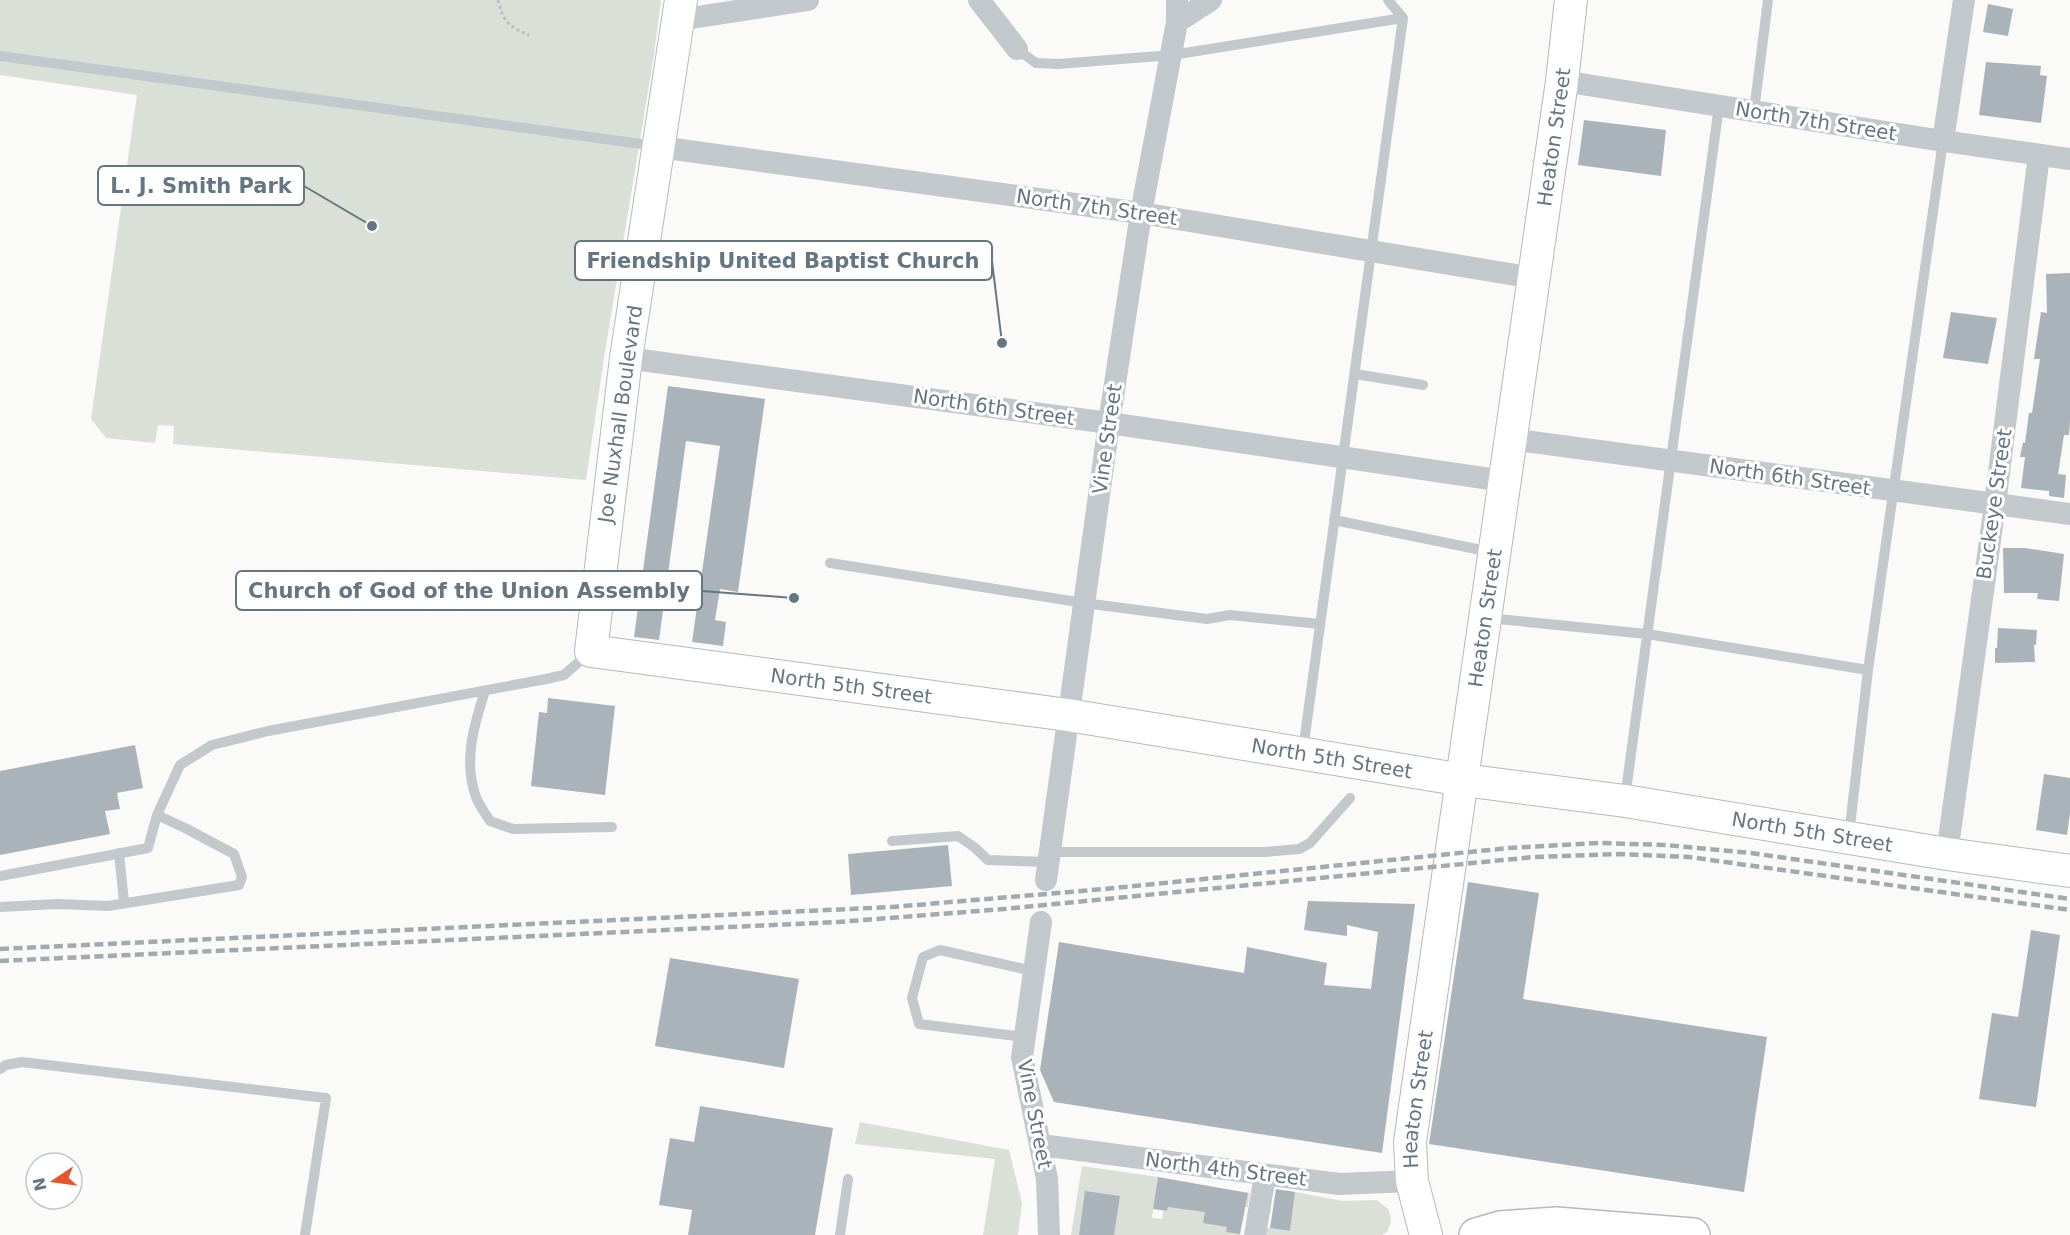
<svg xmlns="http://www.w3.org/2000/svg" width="2070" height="1235" font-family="'DejaVu Sans',sans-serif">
	<rect width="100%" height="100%" fill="#fafaf8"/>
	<!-- green -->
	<path fill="#dadfd7" d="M0,0H661L654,55L604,358L586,480L173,444L174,426L158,425L155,443L106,438L91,419L137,95L0,75Z
		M860,1122L1009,1150L1022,1203L1018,1235H983L995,1159L855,1144Z
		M1082,1166L1158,1177L1152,1218L1162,1219L1163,1211H1167L1172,1180L1250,1193L1248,1207H1244L1240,1235H1071Z
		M1295,1192L1343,1201L1377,1200L1389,1210L1391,1222L1387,1232L1382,1235H1263L1264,1227L1290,1231Z"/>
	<!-- building -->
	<path fill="#aab3b9" d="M1988,4L2013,9L2008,36L1983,32Z
		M1986,62L2041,66L2040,75L2047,76L2041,123L1979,115Z
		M1584,120L1666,130L1661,176L1578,165Z
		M2070,273V421L2069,435H2064L2058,474L2066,475L2064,498L2049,496V491L2021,488L2025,457H2020L2023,442L2025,443L2029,413H2032L2040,359H2034L2041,312L2047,313L2046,274Z
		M1951,312L1997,318L1988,364L1943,358Z
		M668,386L765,399L738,592L720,589L715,620L726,622L723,646L692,642L720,446L686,441L659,640L634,637Z
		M2003,548H2025L2064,554L2059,601L2037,599L2038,593H2004Z
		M1998,628L2037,630L2036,645H2034L2035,662L1995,663V648H1997Z
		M548,698L615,706L605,795L531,786L539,712L547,713Z
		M135,745L143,788L117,793L120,809L105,811L110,834L0,855V771Z
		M2044,774L2070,778V813L2067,835L2036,830Z
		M948,845L952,886L851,895L848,854Z
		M1468,882L1539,893L1523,999L1767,1037L1744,1192L1429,1144Z
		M1308,901L1415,904L1382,1153L1054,1102L1040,1070L1059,942L1244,973L1247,947L1327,963L1324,985L1371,989L1378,932L1347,925V936L1304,930Z
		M2031,930L2060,935L2036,1107L1979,1099L1992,1013L2018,1017Z
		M670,958L799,979L784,1068L655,1046Z
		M700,1106L833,1128L815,1235H688L692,1210L659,1205L670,1138L694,1142Z
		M1158,1177L1248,1193L1240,1234L1226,1232L1227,1227L1203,1223L1205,1212L1168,1207L1167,1211L1153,1209Z
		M1276,1189L1295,1192L1290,1231L1270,1228Z
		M1085,1191L1120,1196L1114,1235H1079Z"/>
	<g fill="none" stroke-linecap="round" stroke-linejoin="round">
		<defs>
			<g id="secondary">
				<path id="s1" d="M681,0L626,358L591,651L1068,715L1463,780L1625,801L1947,854L2070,871"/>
				<path id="s2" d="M1426,1235L1412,1181L1410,1142L1562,81L1571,0"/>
			</g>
			<path id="highway" d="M1476,1235L1500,1228L1556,1224L1693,1235"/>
		</defs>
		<!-- secondary casing -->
		<use href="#secondary" stroke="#b3babf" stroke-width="34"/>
		<!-- highway casing -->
		<use href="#highway" stroke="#b4b9bd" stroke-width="36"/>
		<!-- path -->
		<path stroke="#bbbfc2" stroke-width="3" stroke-dasharray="3 3" stroke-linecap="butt" d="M498,0C504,23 508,26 529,35"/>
		<!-- lane -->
		<path stroke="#c3c8cc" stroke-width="10" d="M1017,49L1036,63L1058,64L1172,55L1403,18
			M0,56L656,146
			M1754,111L1768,0
			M1355,374L1423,385
			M1334,520L1491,552
			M830,563L1084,603L1207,619L1230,615L1320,624
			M1488,618L1647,634L1868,670
			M485,691C474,725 463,761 476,797C479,805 485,813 490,821L513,829L612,827
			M1303,750L1403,18L1388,0
			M1625,798L1719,106
			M1849,835L1868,670L1943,141
			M892,841L958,836L974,847L988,860L1048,862
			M1050,852H1265L1299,849L1310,843L1350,798
			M119,853L124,902
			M0,876L148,848L157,815L180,765L212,745L268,731L546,679L564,675L590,652
			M0,907L57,904L108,906L239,885L242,877L234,854L185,828L157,815
			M1024,1037L919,1024L912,998L923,957L940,950L1033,971
			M0,1069L6,1065L22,1062L326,1098L305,1235
			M840,1235L848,1179"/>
		<!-- street -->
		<path stroke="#c3c8cc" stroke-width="22" d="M979,0L1017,49
			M678,20L808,0
			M1177,22L1211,0
			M1562,81L1943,141L2070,159
			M1943,141L1964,0
			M659,147L1141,213L1534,278
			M626,358L1109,423L1504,481
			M1510,439L2070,514
			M1947,854L1995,504L2039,155
			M1046,880L1109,423L1141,213L1177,22V0
			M1041,922L1022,1057L1047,1179L1049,1235
			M1041,1145L1339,1184L1412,1181
			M1255,1235L1265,1175"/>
		<!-- secondary -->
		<use href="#secondary" stroke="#fff" stroke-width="32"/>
		<!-- highway -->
		<use href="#highway" stroke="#fff" stroke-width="33"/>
		<!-- rail -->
		<path stroke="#a2aab0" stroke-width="4.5" stroke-dasharray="9 4.5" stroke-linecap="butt" d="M0,949L892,907L1105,889L1509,848L1600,843L1666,845L1751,853L2070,899
			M0,961L838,922L1004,909L1534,857L1620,854L1689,857L2070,910"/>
	</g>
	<g text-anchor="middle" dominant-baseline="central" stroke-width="6" stroke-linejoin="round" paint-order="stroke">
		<!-- street labels -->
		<g font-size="20" fill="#657683" stroke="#fff">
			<text transform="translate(1816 121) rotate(9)">North 7th Street</text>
			<text stroke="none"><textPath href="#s2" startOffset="1110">Heaton Street</textPath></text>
			<text transform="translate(1097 207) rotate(8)">North 7th Street</text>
			<text transform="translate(994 407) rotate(8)">North 6th Street</text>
			<text transform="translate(620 414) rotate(-82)">Joe Nuxhall Boulevard</text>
			<text transform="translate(1107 439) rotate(-82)">Vine Street</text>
			<text transform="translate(1790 477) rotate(8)">North 6th Street</text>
			<text transform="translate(1994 504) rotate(-82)">Buckeye Street</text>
			<text stroke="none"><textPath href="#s2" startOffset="624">Heaton Street</textPath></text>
			<text stroke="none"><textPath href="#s1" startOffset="920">North 5th Street</textPath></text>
			<text stroke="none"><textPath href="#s1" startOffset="1406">North 5th Street</textPath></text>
			<text stroke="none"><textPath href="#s1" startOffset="1892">North 5th Street</textPath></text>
			<text stroke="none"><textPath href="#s2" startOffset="138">Heaton Street</textPath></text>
			<text transform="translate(1035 1114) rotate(79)">Vine Street</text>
			<text transform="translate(1226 1169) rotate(7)">North 4th Street</text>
		</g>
	</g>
	<!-- callouts -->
	<path fill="none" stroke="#657683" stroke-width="2" d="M372 226L304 186M1002 343L992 261M794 598L702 591"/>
	<g fill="#657683" stroke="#fff" stroke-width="2">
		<circle cx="372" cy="226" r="6"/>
		<circle cx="1002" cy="343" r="6"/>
		<circle cx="794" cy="598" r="6"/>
	</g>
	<g fill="#fff" stroke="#657683" stroke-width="2">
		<rect x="98" y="166" width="206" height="39" rx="6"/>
		<rect x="575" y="241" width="417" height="39" rx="6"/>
		<rect x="236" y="571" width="466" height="39" rx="6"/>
	</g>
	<g font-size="21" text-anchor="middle" font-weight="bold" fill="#657683">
		<text x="201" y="193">L. J. Smith Park</text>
		<text x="783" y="268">Friendship United Baptist Church</text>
		<text x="469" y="598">Church of God of the Union Assembly</text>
	</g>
	<!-- north arrow -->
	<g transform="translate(54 1181) rotate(257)"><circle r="28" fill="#ffffff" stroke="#c1c8cd" stroke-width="1.5"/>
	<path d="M0-4.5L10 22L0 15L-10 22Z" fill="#e4572e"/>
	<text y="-9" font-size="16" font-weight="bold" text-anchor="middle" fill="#657683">N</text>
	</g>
</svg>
